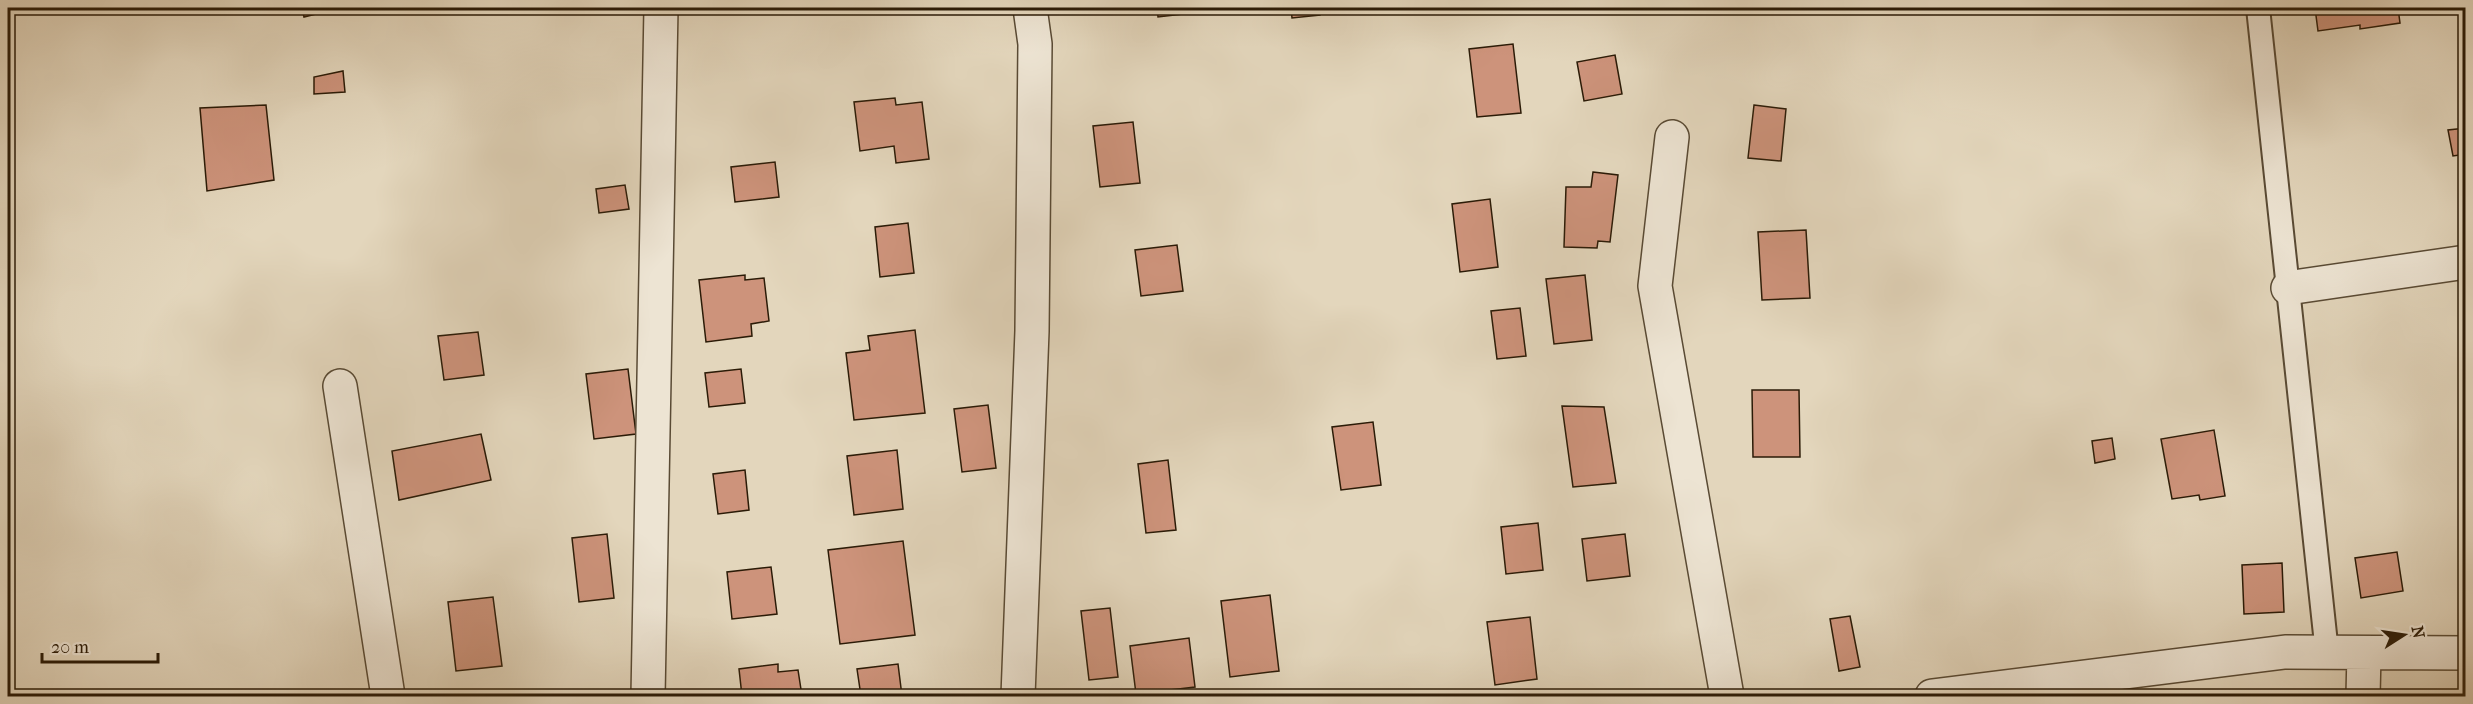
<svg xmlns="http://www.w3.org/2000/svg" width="2473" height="704" font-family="'IM FELL French Canon',serif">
	<rect width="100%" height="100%" fill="#e3d6bc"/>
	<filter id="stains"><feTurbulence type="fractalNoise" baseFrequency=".00333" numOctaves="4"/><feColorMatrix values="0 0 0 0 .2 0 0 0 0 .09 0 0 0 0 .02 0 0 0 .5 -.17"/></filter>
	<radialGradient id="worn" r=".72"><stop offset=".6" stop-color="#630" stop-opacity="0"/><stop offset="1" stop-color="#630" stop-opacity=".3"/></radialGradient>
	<!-- building -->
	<path fill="#cd937b" stroke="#2b1b07" stroke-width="1.5" d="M302,8H336V9L304,17Z
		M1157,8H1200V12L1158,17Z
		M1291,8H1320V15L1292,18Z
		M2315,8H2398L2400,23L2360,29V25L2318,31Z
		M1513,44L1521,113L1477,117L1469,49Z
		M1615,55L1622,94L1584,101L1577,62Z
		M343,71L345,92L314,94V77Z
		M895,98L896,105L922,102L929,159L896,163L894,146L860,151L854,102Z
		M266,105L274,180L207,191L200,108Z
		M1754,105L1786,109L1781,161L1748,158Z
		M1133,122L1140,183L1100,187L1093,126Z
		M2466,128V154L2453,156L2448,130Z
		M775,162L779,197L735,202L731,167Z
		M1593,172L1618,175L1610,242L1598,241L1597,248L1564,247L1566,187H1591Z
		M625,185L629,209L599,213L596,189Z
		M1490,199L1498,267L1460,272L1452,204Z
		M908,223L914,273L880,277L875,227Z
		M1806,230L1810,298L1762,300L1758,232Z
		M1177,245L1183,291L1141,296L1135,250Z
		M745,275V280L764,278L769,321L751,324L752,336L706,342L699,280Z
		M1585,275L1592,340L1554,344L1546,279Z
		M1520,308L1526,356L1497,359L1491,311Z
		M915,330L925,413L854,420L846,353L870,350L868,336Z
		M478,332L484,375L444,380L438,336Z
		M628,369L636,434L594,439L586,374Z
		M741,369L745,403L709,407L705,373Z
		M1752,390H1799L1800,457H1753Z
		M988,405L996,468L962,472L954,409Z
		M1562,406L1604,407L1616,483L1573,487Z
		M1373,422L1381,485L1341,490L1332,427Z
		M2214,430L2225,496L2200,500L2199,495L2172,499L2161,439Z
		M481,434L491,480L399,500L392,451Z
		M2112,438L2115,459L2095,463L2092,441Z
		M897,450L903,509L854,515L847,456Z
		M1168,460L1176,530L1146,533L1138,464Z
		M745,470L749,510L718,514L713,474Z
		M1538,523L1543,570L1506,574L1501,527Z
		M607,534L614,598L579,602L572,538Z
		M1625,534L1630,576L1587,581L1582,539Z
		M903,541L915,635L840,644L828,550Z
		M2397,552L2403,591L2361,598L2355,558Z
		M2282,563L2284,612L2244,614L2242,565Z
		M771,567L777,614L732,619L727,572Z
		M1270,595L1279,671L1230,677L1221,601Z
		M493,597L502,666L456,671L448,602Z
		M1110,608L1118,677L1089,680L1081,611Z
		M1850,616L1860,667L1839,671L1830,619Z
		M1530,617L1537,679L1495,685L1487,622Z
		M1189,638L1195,687L1136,694L1130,646Z
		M778,664V672L798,670L802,696H742L739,669Z
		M898,664L902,696H861L857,669Z"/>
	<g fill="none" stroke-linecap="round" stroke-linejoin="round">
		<defs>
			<path id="service" d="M2258,8L2327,653"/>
			<path id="minor" d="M1672,137L1655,286L1727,696
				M2288,288L2466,262
				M340,386L388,696
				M648,696L661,8
				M1018,696L1032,331L1035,44L1030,8
				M1932,696L2285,652L2466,653
				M2363,696L2364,653"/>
		</defs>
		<!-- service casing -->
		<use href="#service" stroke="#594a34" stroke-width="26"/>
		<!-- minor casing -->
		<use href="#minor" stroke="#594a34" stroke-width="36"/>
		<!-- service -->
		<use href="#service" stroke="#ede4d3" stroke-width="22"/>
		<!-- minor -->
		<use href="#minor" stroke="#ede4d3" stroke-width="33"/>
	</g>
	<!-- margin -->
	<rect width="2473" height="704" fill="none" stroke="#e3d6bc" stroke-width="30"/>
	<rect x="9" y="9" width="2455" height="686" fill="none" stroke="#2b1b07" stroke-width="3"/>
	<rect x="15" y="15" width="2443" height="674" fill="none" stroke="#2b1b07" stroke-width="1.5"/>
	<!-- north arrow -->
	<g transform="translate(2404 635) rotate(78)" stroke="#ede4d3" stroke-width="4.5" paint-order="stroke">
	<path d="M0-4.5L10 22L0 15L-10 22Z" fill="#2b1b07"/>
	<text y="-9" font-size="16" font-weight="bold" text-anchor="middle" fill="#2b1b07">N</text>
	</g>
	<!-- scale -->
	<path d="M42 653v9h116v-9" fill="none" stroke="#2b1b07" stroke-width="3"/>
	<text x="51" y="653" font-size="18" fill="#2b1b07" stroke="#ede4d3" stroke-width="4.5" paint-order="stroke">20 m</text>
	<rect width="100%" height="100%" filter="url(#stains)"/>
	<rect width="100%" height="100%" fill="url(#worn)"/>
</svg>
